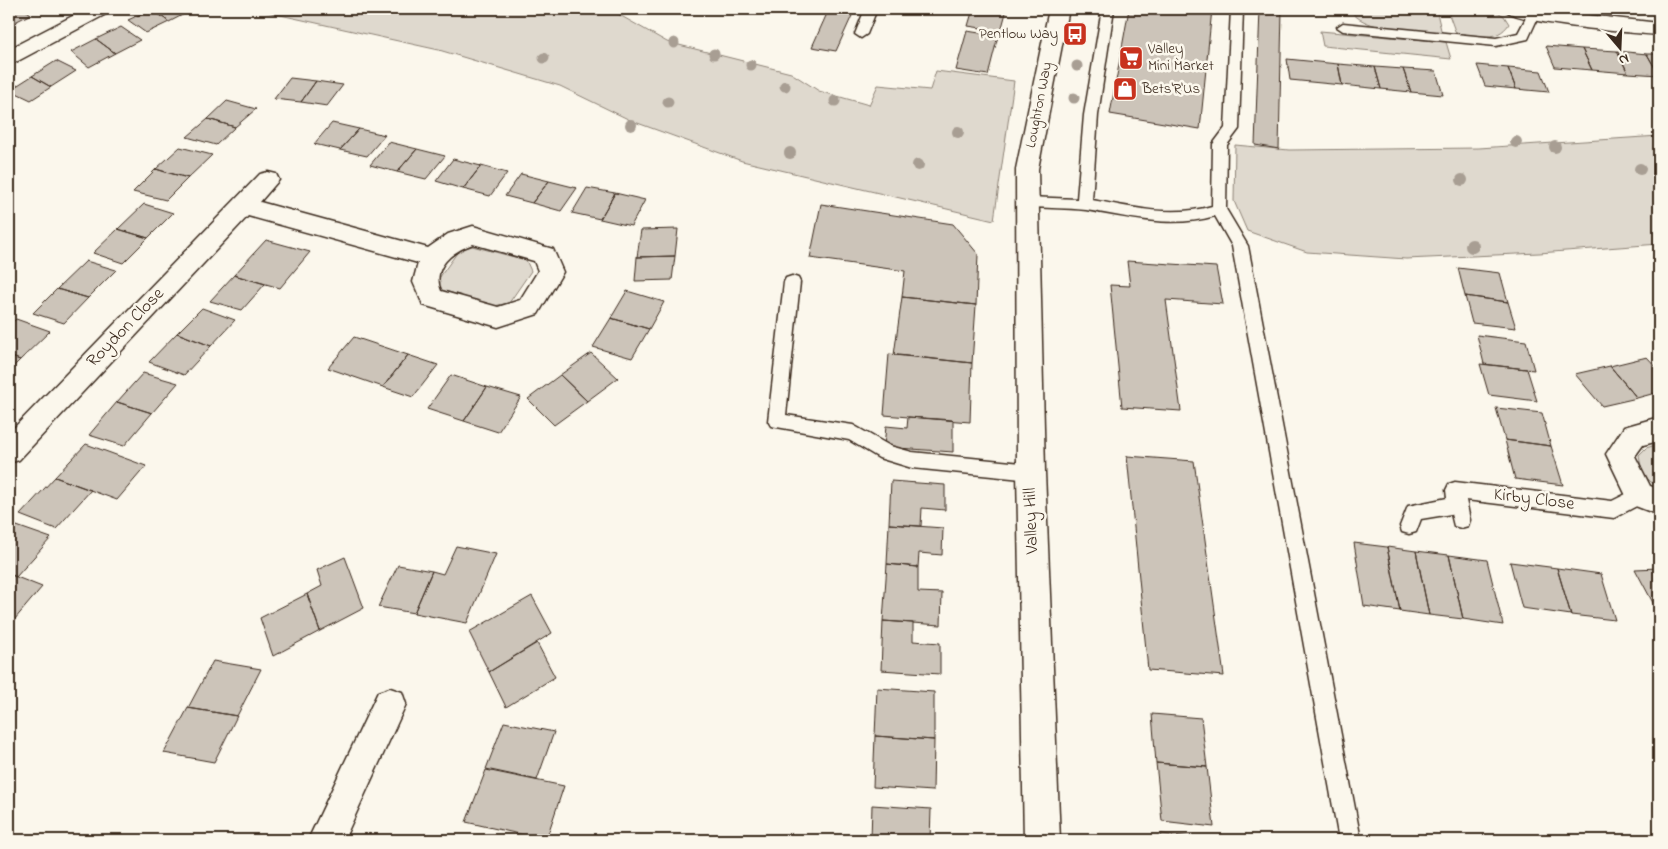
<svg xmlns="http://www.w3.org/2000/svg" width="1668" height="849" font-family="'Indie Flower',sans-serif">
	<rect width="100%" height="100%" fill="#fbf7ec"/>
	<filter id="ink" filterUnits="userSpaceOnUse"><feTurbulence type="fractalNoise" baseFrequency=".02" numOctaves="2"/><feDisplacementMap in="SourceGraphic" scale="10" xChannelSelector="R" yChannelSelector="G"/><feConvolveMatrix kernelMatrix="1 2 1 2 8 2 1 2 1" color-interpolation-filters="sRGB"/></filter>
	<g filter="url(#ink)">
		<!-- green -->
		<path fill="#dfd9ce" stroke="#8d8276" d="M253,9H609L667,42L791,73L819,91L869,105L878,85L930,90L936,71L1014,81L994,220L742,161L632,121L560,86L439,50Z
			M1350,9H1388L1437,13L1442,34C1419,31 1361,32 1350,9Z
			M1447,9H1493L1504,16L1509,24C1497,42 1479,35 1460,34L1455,31Z
			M1320,31L1446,42L1451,59L1323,46Z
			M1659,136V244L1539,253L1406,259L1307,252L1247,231L1234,201L1235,145L1289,150L1479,148Z
			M472,246L526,260L531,271L509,303L494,306L442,290L437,281L459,250Z
			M1659,444V487C1645,480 1641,471 1639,455L1646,448Z"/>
		<!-- building -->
		<path fill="#ccc4b9" stroke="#3b2a1e" d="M9,9H24L31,14L9,25Z
			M152,9H190L192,10L169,22Z
			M152,9L169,22L146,33L128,20Z
			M829,9H855L836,51L812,47Z
			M973,9H1007L1001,31L968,26Z
			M1129,9H1212L1200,129L1110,114Z
			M1260,9H1282L1279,149L1255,145Z
			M121,27L140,40L115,53L96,39Z
			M967,31L998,36L988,75L956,70Z
			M96,39L115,53L89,67L71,52Z
			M1546,46L1582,49L1592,70L1555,67Z
			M1582,49L1617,51L1628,73L1592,70Z
			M1617,51L1647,54L1659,75L1628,73Z
			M1647,54H1659V75Z
			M1287,59L1338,64L1342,85L1290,80Z
			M56,61L76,71L51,87L32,76Z
			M1338,64L1375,67L1381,89L1342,85Z
			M1477,65L1508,68L1516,89L1485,86Z
			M1375,67L1403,69L1411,92L1381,89Z
			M1508,68L1541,71L1549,92L1516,89Z
			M1403,69L1436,71L1443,95L1411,92Z
			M32,76L51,87L31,100L10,90Z
			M290,78L316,81L301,102L274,99Z
			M316,81L343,85L327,106L301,102Z
			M227,101L256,109L235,127L208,119Z
			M208,119L235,127L216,145L187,137Z
			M332,123L359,129L340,150L314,144Z
			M359,129L385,135L367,156L340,150Z
			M389,142L417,149L397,172L370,165Z
			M180,147L212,155L188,178L156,169Z
			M417,149L445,156L426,179L397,172Z
			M453,159L481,166L463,189L436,181Z
			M481,166L507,173L490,196L463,189Z
			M156,169L165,172L188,178L166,200L133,192Z
			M521,174L549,181L532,203L505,196Z
			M549,181L577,188L561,211L532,203Z
			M587,188L615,193L600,219L572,213Z
			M615,193L645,200L631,226L600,219Z
			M144,204L173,213L148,238L118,229Z
			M821,204L953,224L978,254L976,305L902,297L905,271L810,258Z
			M118,229L148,238L123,263L93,253Z
			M678,229L675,256L637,257L641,230Z
			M266,240L310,252L280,288L234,275Z
			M675,256L672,280L635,281L637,257Z
			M86,261L116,270L88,298L57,289Z
			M1127,261L1216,267L1223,304L1166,300L1181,411L1122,407L1110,285L1130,286Z
			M1458,268L1500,273L1508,302L1465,296Z
			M234,275L265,284L242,310L210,301Z
			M57,289L88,298L64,323L33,313Z
			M627,291L664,302L649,329L611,318Z
			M1465,296L1508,302L1516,328L1472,323Z
			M902,297L976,305L972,363L894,355Z
			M202,308L235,320L211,346L177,333Z
			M611,318L649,329L632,358L593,347Z
			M16,319L50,331L20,360L9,356V326Z
			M177,333L211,346L184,375L149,362Z
			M1477,335L1526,341L1534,370L1484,364Z
			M354,337L408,355L383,387L328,368Z
			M591,353L618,378L587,401L560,375Z
			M889,354L972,363L970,422L884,415Z
			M408,355L438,365L413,397L383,387Z
			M9,356L20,360L9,371Z
			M1647,357L1659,370V392L1637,398L1610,366Z
			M1480,364L1527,369L1537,401L1489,395Z
			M1610,366L1637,398L1602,406L1575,374Z
			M143,373L178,383L152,413L117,402Z
			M451,375L487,387L464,421L427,409Z
			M560,375L587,401L554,425L528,399Z
			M487,387L521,397L498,432L464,421Z
			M117,402L152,413L124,446L89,435Z
			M1496,408L1542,413L1551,446L1505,440Z
			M908,417L953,420V452L884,447L886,426L907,428Z
			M1505,440L1551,446L1563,485L1515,479Z
			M86,444L146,466L117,500L55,477Z
			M1127,456L1194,461L1224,676L1148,670Z
			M55,477L91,490L56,529L20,515Z
			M891,481L945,485V510L922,508L921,526L889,524Z
			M11,524L51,538L16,577L9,574V526Z
			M889,524L943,528L942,555L919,553L918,567L887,564Z
			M1354,543L1387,547L1400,611L1364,606Z
			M456,546L496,554L467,623L414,613L432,571L443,574Z
			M1387,547L1416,551L1429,615L1400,611Z
			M1416,551L1449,555L1463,619L1429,615Z
			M1449,555L1487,560L1503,625L1463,619Z
			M345,557L364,608L320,631L307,594L322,586L317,570Z
			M1510,562L1557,568L1571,615L1522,608Z
			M887,564L918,567V592L942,593L941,625L883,621Z
			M398,565L432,571L414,613L378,607Z
			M1557,568L1601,574L1615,620L1571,615Z
			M1659,568V614L1635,569Z
			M9,574L42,587L9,626Z
			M307,594L320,631L273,656L260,618Z
			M532,596L552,633L489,672L469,632Z
			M883,621L913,623V641L940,643V674L881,670Z
			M537,643L555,677L506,707L489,672Z
			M213,661L261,669L237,716L188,708Z
			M877,688L934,692V740L875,736Z
			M188,708L237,716L214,762L164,753Z
			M1152,714L1201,718L1207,767L1156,763Z
			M504,722L554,732L537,780L486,769Z
			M875,736L934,740L933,791L873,787Z
			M1156,763L1207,767L1214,827L1162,821Z
			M486,770L564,786L546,840L466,822Z
			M872,805L931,809L930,840H871Z
			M1161,834L1215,839V840H1161Z"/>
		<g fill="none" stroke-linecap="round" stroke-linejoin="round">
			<defs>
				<path id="lane" d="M865,9H877L867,34L861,38L855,34Z
					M1102,9H1114L1098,115L1092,200C1132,207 1171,218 1212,206L1213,144L1225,128L1231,9H1243L1239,129L1227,145L1226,209L1248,246L1361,840H1339L1232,246L1215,216C1171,229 1130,217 1086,210C1067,208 1047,208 1028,207L1023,206L1021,202L1023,198L1028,197L1077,199L1084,115Z
					M1533,11L1539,15L1528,39L1496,46L1343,31L1337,27L1343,23L1496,38L1518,33L1529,12Z
					M792,276L798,278L800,282L786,415L853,425L890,446L912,452L1031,464L1037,466L1040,472L1037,478L1031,480L912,468L879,458L849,440L771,426L768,421L784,282L786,278Z
					M1455,482L1612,501L1640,487L1646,489L1649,495L1646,501L1614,518L1466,500L1470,520L1468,526L1461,528L1454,526L1451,514L1421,519L1416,532L1409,534L1402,532L1400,526L1408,506L1447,498L1446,490L1449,484Z"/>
				<path id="street" d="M86,9H111L108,13L16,62L9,63V49Z
					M1504,9H1534L1659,23V35C1635,33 1514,24 1504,9Z
					M268,172L276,174L279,180L260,202L428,248L448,234L473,226L553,249L563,272L538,314L498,327L423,305L413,282L418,263L248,216L19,460L9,463V433L260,174ZM473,244L534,261L538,271L520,300L498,307L441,291C431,267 453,251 473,244Z
					M1659,417V441L1643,445L1635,456L1650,486L1659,489V515L1630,504L1606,454L1624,427Z
					M390,688L402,692L406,704L344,840H308L378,692Z"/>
				<path id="secondary" d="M1049,9H1069L1038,169L1045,472L1060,840H1024L1017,472L1016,169Z"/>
			</defs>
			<!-- lane casing -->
			<use href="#lane" stroke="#3b2a1e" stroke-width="3"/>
			<!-- street casing -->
			<use href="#street" stroke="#3b2a1e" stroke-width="3"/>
			<!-- secondary casing -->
			<use href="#secondary" stroke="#3b2a1e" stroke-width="3"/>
			<!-- lane -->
			<use href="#lane" fill="#fbf7ec" fill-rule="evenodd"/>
			<!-- street -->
			<use href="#street" fill="#fbf7ec" fill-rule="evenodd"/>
			<!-- secondary -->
			<use href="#secondary" fill="#fbf7ec" fill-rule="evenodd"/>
		</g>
		<!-- trees -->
		<g fill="#a89e93">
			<circle cx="674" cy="43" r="5.5"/>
			<circle cx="714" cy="54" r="5.5"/>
			<circle cx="544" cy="58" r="5.5"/>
			<circle cx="751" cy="65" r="5.5"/>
			<circle cx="1077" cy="66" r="5.5"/>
			<circle cx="785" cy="86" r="5.5"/>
			<circle cx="1074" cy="98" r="5.5"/>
			<circle cx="835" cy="101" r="5.5"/>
			<circle cx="668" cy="102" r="5.5"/>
			<circle cx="631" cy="125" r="6"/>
			<circle cx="958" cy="132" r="6"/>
			<circle cx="1516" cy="142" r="6"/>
			<circle cx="1555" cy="147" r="6"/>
			<circle cx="790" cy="153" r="6"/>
			<circle cx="918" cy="165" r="6"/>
			<circle cx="1640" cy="169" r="6"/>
			<circle cx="1462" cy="180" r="6"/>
			<circle cx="1472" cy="246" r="7"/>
		</g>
	</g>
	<!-- icons -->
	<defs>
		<symbol id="bus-square" viewBox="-11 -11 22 22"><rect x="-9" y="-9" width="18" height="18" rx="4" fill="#c8321e" stroke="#fbf7ec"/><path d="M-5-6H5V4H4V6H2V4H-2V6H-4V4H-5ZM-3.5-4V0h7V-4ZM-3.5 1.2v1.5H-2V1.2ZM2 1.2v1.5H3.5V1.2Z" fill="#fff"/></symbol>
		<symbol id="supermarket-square" viewBox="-11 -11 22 22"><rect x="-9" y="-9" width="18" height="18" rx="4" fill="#c8321e" stroke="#fbf7ec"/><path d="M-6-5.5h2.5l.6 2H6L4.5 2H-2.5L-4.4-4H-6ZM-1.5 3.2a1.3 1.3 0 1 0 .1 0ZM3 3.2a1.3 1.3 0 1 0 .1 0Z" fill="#fff"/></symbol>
		<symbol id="shop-square" viewBox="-11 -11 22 22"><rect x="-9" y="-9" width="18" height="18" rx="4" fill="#c8321e" stroke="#fbf7ec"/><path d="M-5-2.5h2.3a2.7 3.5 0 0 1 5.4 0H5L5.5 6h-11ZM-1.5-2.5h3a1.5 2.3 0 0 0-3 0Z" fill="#fff"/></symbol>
	</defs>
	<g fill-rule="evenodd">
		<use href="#bus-square" x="1061" y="20" width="28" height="28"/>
		<use href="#supermarket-square" x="1117" y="44" width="28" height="28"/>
		<use href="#shop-square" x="1111" y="75" width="28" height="28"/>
	</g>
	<g text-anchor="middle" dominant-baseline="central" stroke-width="5" stroke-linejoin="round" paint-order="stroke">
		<!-- far-poi labels -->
		<g font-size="15" fill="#3b2a1e" stroke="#fbf7ec" text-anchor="start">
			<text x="1058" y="34" text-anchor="end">Pentlow Way</text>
			<text x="1148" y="49">Valley<tspan x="1148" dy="17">Mini Market</tspan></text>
			<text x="1142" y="89">Bets'R'Us</text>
		</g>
		<!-- far-street labels -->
		<g font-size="15" fill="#3b2a1e" stroke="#fbf7ec">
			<text transform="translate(1039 105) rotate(-79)">Loughton Way</text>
		</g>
		<!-- street labels -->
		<g font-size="18" fill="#3b2a1e" stroke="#fbf7ec">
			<text transform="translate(126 328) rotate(-46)">Roydon Close</text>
			<text transform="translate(1534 500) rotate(7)">Kirby Close</text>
			<text transform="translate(1032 521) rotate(-92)">Valley Hill</text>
		</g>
	</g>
	<!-- margin -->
	<rect width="1668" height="849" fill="none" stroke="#fbf7ec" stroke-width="30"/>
	<rect x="15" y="15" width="1638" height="819" fill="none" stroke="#3b2a1e" stroke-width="2" filter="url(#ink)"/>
	<!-- north arrow -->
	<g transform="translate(1620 48) rotate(161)" stroke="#fbf7ec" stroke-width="4" paint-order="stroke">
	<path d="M0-4L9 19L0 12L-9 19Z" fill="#3b2a1e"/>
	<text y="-8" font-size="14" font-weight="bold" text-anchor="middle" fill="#3b2a1e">N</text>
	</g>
</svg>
